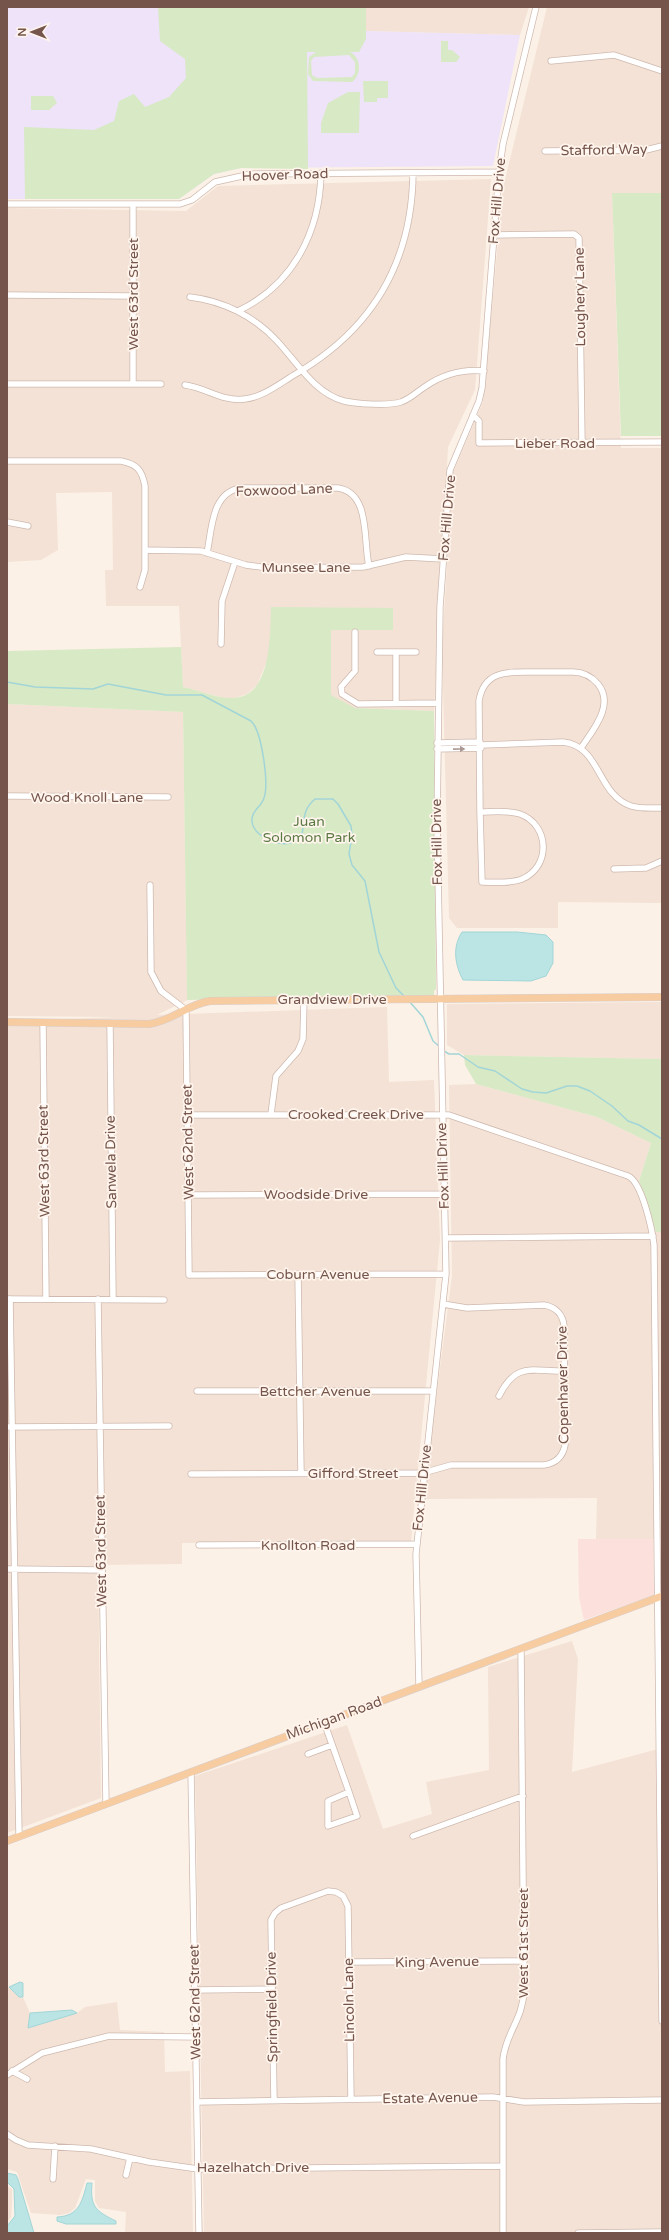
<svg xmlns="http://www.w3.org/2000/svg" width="669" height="2240" font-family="'Varela Round',sans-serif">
	<rect width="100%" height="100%" fill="#fcf1e7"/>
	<!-- residential -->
	<path fill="#f3e2d5" d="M366,7H529L520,35L366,31Z
		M547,7H662V193H612L621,448H662V903L558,902V928H457L449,918L442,646L453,472L483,402L503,188Z
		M491,179L475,390L448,447L434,711L354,708L331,696V630H392L272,607L270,654L257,685L247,694L235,698H224L183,687L179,606H106L105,570H113L112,492L56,493L58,550L41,560L7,562V208L186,211L218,186Z
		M7,704L183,712L187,1000L157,1015L387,1007L389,1082L434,1080L440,1240L411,1541L182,1543V1564L98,1565L101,1798L7,1833V1021L117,1017L7,1016Z
		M662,1002V1059L464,1055L447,1045V1004Z
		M476,1084L597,1117L651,1143L639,1181L656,1232H662V1539H596L597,1498L423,1499L452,1276L449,1085Z
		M572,1641L578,1659L572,1772L662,1748V2233H204L195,1776L347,1725L383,1829L432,1814L426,1782L489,1770L488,1667Z
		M9,1987L19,1997H23L30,2013L28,2028L77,2013L85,2007L117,2002L120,2030L164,2032L165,2072L190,2071L193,2233H125L126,2212L99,2208L95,2201V2180L86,2179L75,2208L69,2213L60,2215L31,2213L17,2172L7,2169V1988Z
		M7,2186L12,2189V2202L11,2217L7,2222Z"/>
	<!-- commercial -->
	<path fill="#fce0db" d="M578,1539H653L654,1595L584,1620L579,1597Z"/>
	<!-- education -->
	<path fill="#eee3f8" d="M7,7H366V31L520,35L493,166L241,168L214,174L179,199H7Z"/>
	<!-- green -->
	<path fill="#d8e9c5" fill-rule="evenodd" d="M158,7H366V39L359,52H350C361,57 362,74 352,82L313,81L308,74L309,57L316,52H334H307L308,169L241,168L214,174L179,199H25L24,127L94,130L114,121L119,101L134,94L145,107L169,97L186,78L185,59L160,41ZM349,55L355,62V73L352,77L317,78L312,75L311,61L314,57Z
		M441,41H448V50H452L460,57L456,62H441Z
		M363,81H388V98H377V102H364Z
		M348,92H360L359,133H321V123L328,103Z
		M31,96H53L57,103L49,110H31Z
		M612,193H662V436H621Z
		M271,607L393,608V630H331V695L355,708L434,711L436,989L434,991V995L187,1000L183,712L7,704V651L181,647L183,687C199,690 217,699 234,698C272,696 270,634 271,607Z
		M464,1055L662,1059V1232H656L639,1181L651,1143L597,1117L476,1084L465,1065Z"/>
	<!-- water -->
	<path fill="#bbe5e5" stroke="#a2d5d7" d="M462,932H517L546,935L553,942V963L546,976L531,981L463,980C455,965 452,947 462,932Z
		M20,1982L23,1983V1997H19L9,1987Z
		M72,2010L77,2013L28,2028L30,2013Z
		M7,2173L16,2175L18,2179L34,2233H7V2226L15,2216L14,2189L7,2182Z
		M87,2183H92C90,2206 95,2211 116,2221V2224H66L57,2221V2217C79,2216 82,2202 87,2183Z"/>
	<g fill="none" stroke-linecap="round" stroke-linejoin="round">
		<!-- stream -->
		<path stroke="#a2d5d7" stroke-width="1.5" d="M7,682L35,687L93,689L108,684L166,695H202L251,721C262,731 269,784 264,798C261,808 251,810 252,822C254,836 277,846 290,843C295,841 298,838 302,834C305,819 302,810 315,799H333L338,804L351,826L352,835L349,854L352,865L365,881L379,952L396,988L405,997
			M409,1001L423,1017L433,1041L440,1047
			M444,1051L449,1054H459L478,1067L495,1071L522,1089L533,1092L546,1093L567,1086H577L590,1091L612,1106L628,1121L639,1125L662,1139"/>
		<defs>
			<path id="minor" d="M551,61L614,55L662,71
				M545,151L646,150L662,146
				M7,204H180L192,200L215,182L251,174L499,172
				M133,204V384
				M494,235L574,234L579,238L582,443
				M7,295L132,296
				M190,297C223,301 254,316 277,341C297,362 314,393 344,401C357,404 388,406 401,402C410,399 418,391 426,386C444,374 463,369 484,371
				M238,311C293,285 320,232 321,173
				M7,384H161
				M185,385C207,388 222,402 245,399C263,397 279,384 294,375C372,330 412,264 413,173
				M473,415L479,421V443L662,442
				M7,461H121C137,464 142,470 145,486V570L140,587
				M7,522L28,526
				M145,550L201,551L246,565L268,568L363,567L406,557L443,559
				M207,553C212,530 211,492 241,488H338C371,493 363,541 369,566
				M355,632V671L341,687L342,694L358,704L438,703
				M221,644L222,601L235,562
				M377,652H416
				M396,703V652
				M437,743L480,742
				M481,745L563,742C601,746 597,795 631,806C641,809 652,808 662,808
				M437,749L481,748
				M7,796L168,797
				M480,812L479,701C484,670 508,672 533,672C546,672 560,672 573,672C583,672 591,676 598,684C615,705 593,730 581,748
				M480,812C493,812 508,810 520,814C550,825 551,867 522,879C510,884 494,882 482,882Z
				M614,869L646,868L662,861
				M150,885L151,972L161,991L186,1010L189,1275L446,1274
				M43,1023L46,1299
				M110,1024L113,1299
				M271,1114L276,1076L298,1051L303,1039L304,999
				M188,1115H449L628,1176C642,1182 652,1229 654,1245L662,2021
				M189,1195L444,1194
				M446,1238L653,1236
				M298,1274L301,1473
				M8,1299L164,1300
				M10,1299L19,1836
				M98,1299L106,1804
				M197,1391H433
				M499,1396C516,1362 531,1371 564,1371
				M7,1427L169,1426
				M191,1474L423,1473L451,1465H544C557,1463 563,1456 565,1445L564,1326C563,1315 556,1307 544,1305L467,1308L443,1304
				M199,1545L417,1544
				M7,1569L102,1570
				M419,1686L416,1554L446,1274L437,824L440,607L450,470L479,401L482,388L499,172L503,144L536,7
				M324,1722L349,1792
				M308,1754L332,1745
				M191,1772L199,2233
				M349,1792L357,1816L328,1826V1801Z
				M413,1836L523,1796
				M349,1962L524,1961
				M195,1990L272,1989
				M12,2071L27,2079
				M7,2075L42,2053L109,2036L196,2037
				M274,2100L271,1920L275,1913L281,1908L328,1891L336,1892L343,1896L348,1906L351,2099
				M197,2102L493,2097L524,2102L662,2100
				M7,2134L16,2140L28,2145L91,2149L149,2162L198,2169L503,2166
				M126,2175L130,2158
				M53,2179L55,2146
				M503,2233V2059C506,2032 523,2020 524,1990L521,1649
				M578,2233L662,2232"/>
			<path id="major" d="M7,1022L149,1024C172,1021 188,1004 210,1001L662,997
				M7,1841L662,1596"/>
		</defs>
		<!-- minor casing -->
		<use href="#minor" stroke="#cfb9af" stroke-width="7"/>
		<!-- major casing -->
		<use href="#major" stroke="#d8cfcd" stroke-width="8"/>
		<!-- minor -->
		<use href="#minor" stroke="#fff" stroke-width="5.5"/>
		<!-- major -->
		<use href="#major" stroke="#f8cca1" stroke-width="7"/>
	</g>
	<!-- one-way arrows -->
	<defs><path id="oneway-solid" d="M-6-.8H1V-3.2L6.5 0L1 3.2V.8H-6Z"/></defs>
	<use fill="#ac9993" href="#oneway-solid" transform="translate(459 749) rotate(-1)"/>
	<g text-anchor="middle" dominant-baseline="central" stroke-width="3.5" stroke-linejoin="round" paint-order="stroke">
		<!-- street labels -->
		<g font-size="14" fill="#75554b" stroke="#fff5ed">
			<text transform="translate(604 150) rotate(-1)">Stafford Way</text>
			<text transform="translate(285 175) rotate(-2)">Hoover Road</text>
			<text transform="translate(497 201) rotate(-85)">Fox Hill Drive</text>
			<text transform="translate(133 294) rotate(-90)">West 63rd Street</text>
			<text transform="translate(580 297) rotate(-91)">Loughery Lane</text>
			<text x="555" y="443">Lieber Road</text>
			<text transform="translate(284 490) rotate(-2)">Foxwood Lane</text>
			<text transform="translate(447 518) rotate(-85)">Fox Hill Drive</text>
			<text x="306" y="567">Munsee Lane</text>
			<text x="87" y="797">Wood Knoll Lane</text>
			<text transform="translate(437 842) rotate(-91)">Fox Hill Drive</text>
			<text x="332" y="999">Grandview Drive</text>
			<text x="356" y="1114">Crooked Creek Drive</text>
			<text transform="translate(188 1142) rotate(-91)">West 62nd Street</text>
			<text transform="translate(44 1161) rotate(-91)">West 63rd Street</text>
			<text transform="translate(111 1162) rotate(-91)">Sanwela Drive</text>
			<text transform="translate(443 1166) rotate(-92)">Fox Hill Drive</text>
			<text x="316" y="1194">Woodside Drive</text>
			<text x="318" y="1274">Coburn Avenue</text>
			<text transform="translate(563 1385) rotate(-91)">Copenhaver Drive</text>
			<text x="315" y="1391">Bettcher Avenue</text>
			<text x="353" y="1473">Gifford Street</text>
			<text transform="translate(422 1488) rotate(-84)">Fox Hill Drive</text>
			<text x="308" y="1545">Knollton Road</text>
			<text transform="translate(101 1551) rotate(-91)">West 63rd Street</text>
			<text transform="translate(334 1718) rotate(-20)">Michigan Road</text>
			<text transform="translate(523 1943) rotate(-90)">West 61st Street</text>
			<text transform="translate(437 1962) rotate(-1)">King Avenue</text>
			<text transform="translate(349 2000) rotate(-91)">Lincoln Lane</text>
			<text transform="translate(195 2002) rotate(-91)">West 62nd Street</text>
			<text transform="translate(272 2007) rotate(-91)">Springfield Drive</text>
			<text transform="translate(430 2098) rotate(-1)">Estate Avenue</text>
			<text x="253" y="2167">Hazelhatch Drive</text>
		</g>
		<!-- park labels -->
		<g font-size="14" fill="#5b7a43" stroke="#fff5ed">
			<text x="309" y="821">Juan<tspan x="309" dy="16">Solomon Park</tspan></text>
		</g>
	</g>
	<!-- border -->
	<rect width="669" height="2240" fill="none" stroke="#75554b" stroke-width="16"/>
	<!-- north arrow -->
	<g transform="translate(32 32) rotate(270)" stroke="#fff5ed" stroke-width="3" paint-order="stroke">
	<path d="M0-3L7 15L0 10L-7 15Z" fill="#75554b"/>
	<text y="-6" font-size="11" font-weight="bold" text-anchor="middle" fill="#75554b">N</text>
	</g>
</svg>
